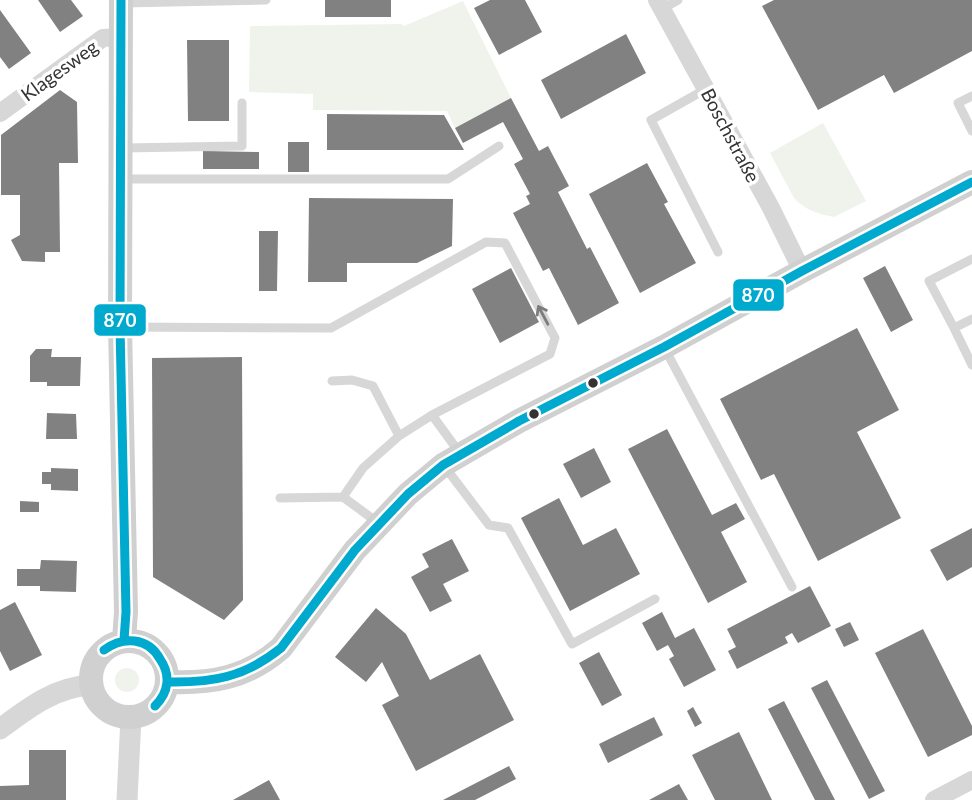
<svg xmlns="http://www.w3.org/2000/svg" width="972" height="800" font-family="Lato,sans-serif">
	<rect width="100%" height="100%" fill="#fff"/>
	<!-- green -->
	<path fill="#f0f3ec" d="M463,1L511,98L455,128L447,111L313,110V94L249,92L250,26L401,24L404,26Z
		M823,123L866,201L834,217C818,214 805,210 794,198L770,153Z
		M115 680a12 12 0 1 1 24 0a12 12 0 1 1-24 0Z"/>
	<!-- building -->
	<path fill="#818181" d="M38,0H71L83,16L60,32Z
		M325,0H391V17H325Z
		M490,0H525L542,32L499,55L474,8Z
		M774,0H972V51L894,93L884,75L818,110L762,6Z
		M0,10L31,53L9,69L0,57Z
		M626,34L646,73L561,119L541,80Z
		M187,40H229V121H188Z
		M60,90L77,102L78,163H59L60,252H45V262L22,261L11,240L20,235V195H1V135Z
		M511,98L539,151L548,146L569,186L558,192L587,249L590,247L619,303L578,325L549,268L543,271L513,213L530,204L526,196L530,194L514,164L523,159L503,122L463,143L455,128Z
		M327,114L444,115L464,150H327Z
		M288,142H309V172H288Z
		M203,151L259,152V169H203Z
		M647,163L668,202L664,204L696,263L640,293L589,194Z
		M309,198L453,199L452,246L417,263H347V282H308Z
		M259,231H278L277,291H259Z
		M885,266L913,320L891,332L863,278Z
		M511,268L539,322L500,343L472,289Z
		M857,328L899,410L857,432L901,518L818,561L774,474L761,480L720,399Z
		M36,349H52L51,357H81L80,386H47V382H30V356Z
		M242,357L243,600L224,620L153,577L152,358Z
		M47,413L76,414L77,439H46Z
		M667,429L712,515L736,503L745,519L721,532L747,582L708,603L628,449Z
		M594,448L611,482L581,498L563,464Z
		M51,468L78,469V491L51,490V484H42V472H51Z
		M559,498L583,545L616,528L640,574L570,611L521,518Z
		M20,501L39,502V512H20Z
		M972,528V567L947,581L930,550Z
		M452,539L469,571L443,584L452,601L430,612L411,577L429,567L422,554Z
		M41,560L77,561L76,592L40,591V586H17V569H40Z
		M810,586L831,626L798,643L792,633L785,637L788,643L737,669L728,651L736,647L727,629Z
		M15,602L42,655L10,671L0,651V610Z
		M376,608L406,634L430,680L480,654L514,720L416,771L382,705L399,696L382,662L366,682L335,657Z
		M662,612L675,638L694,628L716,670L684,687L669,659L674,656L668,645L657,651L642,623Z
		M850,622L859,640L844,647L835,629Z
		M923,629L972,726V735L928,757L875,653Z
		M599,652L622,695L602,706L579,663Z
		M827,680L885,791L869,799L811,688Z
		M784,701L835,800H815L768,709Z
		M693,707L702,723L695,727L687,711Z
		M654,717L663,735L608,763L599,744Z
		M739,732L772,800H715L692,755Z
		M29,750H66V800H0V786L29,785Z
		M509,766L516,779L475,800H443Z
		M269,780L280,800H233Z
		M679,784L688,800H649Z"/>
	<g fill="none" stroke-linecap="round" stroke-linejoin="round">
		<!-- service -->
		<path stroke="#d7d7d7" stroke-width="9" d="M123,3L266,0
			M662,9L678,0
			M706,89L651,120L718,252
			M972,96L958,103L972,131
			M123,148L242,146V103
			M123,179H448L499,146
			M972,259L929,281L954,328L972,319
			M122,327L331,328L486,242L505,243L555,338L550,354L432,415L399,436L363,468L343,497
			M954,328L972,365
			M665,349L792,587
			M332,381L352,380L373,386L399,436
			M432,415L459,452
			M445,467L489,525L508,528L572,644L655,599
			M280,498L343,497L377,522"/>
		<!-- minor -->
		<path stroke="#d7d7d7" stroke-width="18" d="M657,0L771,208L802,271
			M0,113L103,38L121,37
			M934,800L972,780"/>
		<!-- tertiary -->
		<path stroke="#d7d7d7" stroke-width="21" d="M0,729C28,708 55,687 91,685
			M127,800L131,717"/>
		<!-- secondary -->
		<path stroke="#d0d0d0" stroke-width="24" d="M121,0L120,326L126,612L124,640
			M91 679a38 38 0 1 1 76 0a38 38 0 1 1-76 0Z
			M167,682C211,684 247,678 281,648L355,550L408,494L443,465L519,421L664,347L802,271L972,182"/>
		<defs>
			<path id="bus-1" d="M121,0L120,326L126,612L124,640
				M104,650C123,636 148,637 160,659
				M167,682C213,683 245,677 281,648L355,550L408,494L443,465L519,421L664,347L802,271L972,182
				M155,706C169,692 171,675 160,659"/>
		</defs>
		<!-- bus-1 casing -->
		<use href="#bus-1" stroke="#fff" stroke-width="14"/>
		<!-- bus-1 -->
		<use href="#bus-1" stroke="#00a9ce" stroke-width="9"/>
	</g>
	<!-- one-way arrows -->
	<defs><path id="oneway-shaft" d="M-6 0H5M1.5-3L5.5 0L1.5 3" fill="none" stroke-width="1.6" stroke-linecap="round" stroke-linejoin="round" transform="scale(1.75)"/></defs>
	<use stroke="#7d7d7d" href="#oneway-shaft" transform="translate(543 315) rotate(-118)"/>
	<!-- markers -->
	<g fill="#333" stroke="#fff" stroke-width="2.5">
		<circle cx="593" cy="383" r="6"/>
		<circle cx="534" cy="414" r="6"/>
	</g>
	<g text-anchor="middle" dominant-baseline="central" stroke-width="7" stroke-linejoin="round" paint-order="stroke">
		<!-- street labels -->
		<g font-size="19" fill="#333" stroke="#fff">
			<text transform="translate(59 70) rotate(-36)">Klagesweg</text>
			<text transform="translate(731 135) rotate(62)">Boschstraße</text>
		</g>
	</g>
	<g stroke="#fff" stroke-width="2.5">
		<rect x="732" y="278" width="53" height="34" rx="7" fill="#00a9ce"/>
		<rect x="93" y="303" width="54" height="34" rx="7" fill="#00a9ce"/>
	</g>
	<g font-size="19" text-anchor="middle" font-weight="bold" fill="#fff">
		<text x="758" y="302">870</text>
		<text x="120" y="327">870</text>
	</g>
</svg>
